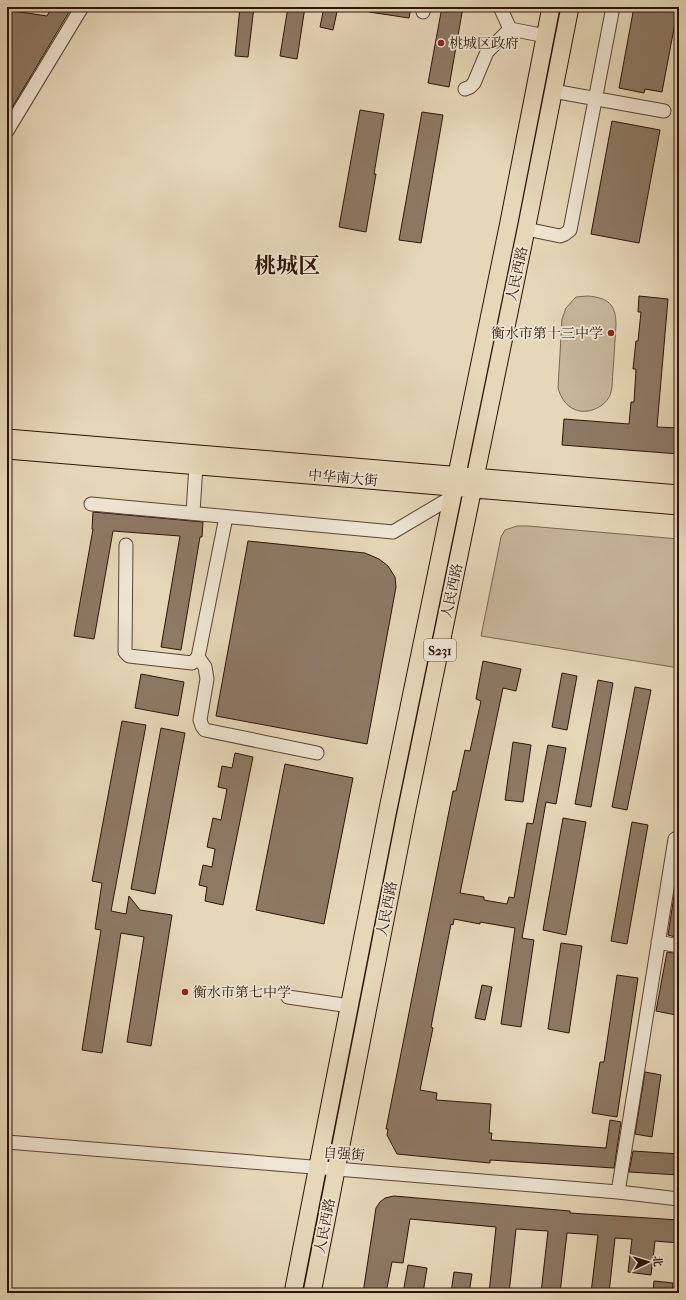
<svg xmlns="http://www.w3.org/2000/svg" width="686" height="1300" font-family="'IM FELL French Canon','Noto Serif SC',serif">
	<rect width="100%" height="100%" fill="#e6d7b9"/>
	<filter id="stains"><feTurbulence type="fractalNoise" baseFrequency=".005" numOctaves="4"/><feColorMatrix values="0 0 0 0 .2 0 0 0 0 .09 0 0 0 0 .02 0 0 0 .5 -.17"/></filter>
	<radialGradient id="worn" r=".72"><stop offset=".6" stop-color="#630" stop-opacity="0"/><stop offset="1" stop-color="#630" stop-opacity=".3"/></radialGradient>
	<!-- green -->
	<path fill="#c7b69b" stroke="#7a6551" d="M588,296C608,298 616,304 616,325C615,340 614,356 613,371C612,378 613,386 611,392C608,405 592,413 580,411C568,409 561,399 558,388L562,319L566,308L576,297Z
		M517,526H528L679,539V668L481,636L501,537L505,530Z"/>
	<!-- building -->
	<path fill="#8d7964" stroke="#2d1407" d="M52,7H72L7,116V10L47,16Z
		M240,7H254L248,57L235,56Z
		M288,7H305L297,59L280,56Z
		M324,7H338L333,30L320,27Z
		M369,7H411L409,18L369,12Z
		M442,7H463L449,87L428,83Z
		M634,7H678L662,92L645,89L644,93L619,88Z
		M360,110L384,114L374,174H376L366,232L339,227Z
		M422,112L443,115L421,243L399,240Z
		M612,121L660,130L639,243L591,234Z
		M639,296L668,299L657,427L679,428V454L562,445L564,419L629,424L631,402H634L636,369H633L636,341H638L641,312H638Z
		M93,512L203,522L202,537H200L181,650L161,647L180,536L113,531L94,639L74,636L93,529H92Z
		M248,541L365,553L379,559L388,566L395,577L396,587L367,744L216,716Z
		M483,661L521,669L516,691L503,688L460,893L484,897V900L507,904L509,897L514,898L527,823L533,824L548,745L566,748L556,804L546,802L522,938L534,940L521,1027L501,1024L515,928L480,922V924L454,919L453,925L451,924L431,1027L433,1028L420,1090L437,1093L436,1100L491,1104L489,1133H492L491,1140L606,1148L610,1120L621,1122L614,1168L490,1160V1163L397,1154L387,1135L388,1129H386L453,791H456L465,750L470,751L481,701L476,699Z
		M562,673L577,676L567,730L552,727Z
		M141,674L184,682L178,716L135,708Z
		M598,680L613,683L591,807L575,804Z
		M635,687L651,690L627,810L612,807Z
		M122,721L146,725L111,911L126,914L129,896L140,910L172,915L151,1046L127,1042L144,937L121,933L102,1053L82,1050L101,930L95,929L102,883L92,881Z
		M161,728L185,733L155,894L131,889Z
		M513,742L531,745L523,802L505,800Z
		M235,753L253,757L223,905L205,901L207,887L199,885L203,865L212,867L215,849L207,847L213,818L221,820L227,789L218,787L222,766L232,768Z
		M285,764L353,778L324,924L256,910Z
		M563,818L586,822L566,935L543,930Z
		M632,822L648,825L627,944L611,941Z
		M676,883H679V938L668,935Z
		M561,943L582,946L569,1033L548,1029Z
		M667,952L679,954V998L676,1015L656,1011Z
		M617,975L638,978L617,1117L592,1113L600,1062H604Z
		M482,985L492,987L485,1020L475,1018Z
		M645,1072L661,1075L652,1137L635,1134Z
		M633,1151L679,1154V1175L629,1172Z
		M394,1196L570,1211V1213L679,1220V1243L655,1241L651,1275L628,1272L632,1239L615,1238L609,1293H591L598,1235L567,1233L560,1293H541L548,1231L516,1229L509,1293H489L496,1227L410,1219L403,1263L392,1262L386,1293H363L376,1208L380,1202L385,1198Z
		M408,1265L427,1268L423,1293H403Z
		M454,1272L472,1274L469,1293H451Z
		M654,1281L673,1283L672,1293H653Z"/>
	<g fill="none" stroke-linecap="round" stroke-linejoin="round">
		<defs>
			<path id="minor" d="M500,7L510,29L546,36
				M423,12L424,7
				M465,89L470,87L474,83L487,52L510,29
				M553,91L664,111
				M7,131L82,7
				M526,229L560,236L565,234L570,230L613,7
				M91,504L393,532L452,497
				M193,513L196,465
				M126,545L125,652L129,656L192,663L198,657L226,517
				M198,657L205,667L207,679L200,720L202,726L205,730L317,753
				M658,942L679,946
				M288,997L350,1006
				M7,1142L618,1192L679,1199
				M618,1192L675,839"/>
			<path id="major" d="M7,438L679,494
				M7,450L679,506
				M293,1293L387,814L509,222L551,7
				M312,1293L405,818L527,225L570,7"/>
		</defs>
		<!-- minor casing -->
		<use href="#minor" stroke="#5b4534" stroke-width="15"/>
		<!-- major casing -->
		<use href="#major" stroke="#2d1407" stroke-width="19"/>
		<!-- minor -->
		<use href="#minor" stroke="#efe5d2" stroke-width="13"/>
		<!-- major -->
		<use href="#major" stroke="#e6d7b9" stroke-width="17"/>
	</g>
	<!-- markers -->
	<g fill="#8f2418" stroke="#efe5d2" stroke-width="1.5">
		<circle cx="441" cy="43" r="4"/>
		<circle cx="611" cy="333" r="4"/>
		<circle cx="185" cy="992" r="4"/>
	</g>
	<g text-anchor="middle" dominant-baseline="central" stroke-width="3.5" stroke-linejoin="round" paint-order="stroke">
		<!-- shield labels -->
		<rect fill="#efe5d2" stroke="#675344" stroke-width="1" x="424" y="639" width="32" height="22" rx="3"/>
		<g font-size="13" font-weight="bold" fill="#2d1407">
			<text x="440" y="650">S231</text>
		</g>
		<!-- poi labels -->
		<g font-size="14" fill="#2d1407" stroke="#efe5d2" text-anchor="start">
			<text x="449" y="43">桃城区政府</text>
			<text x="603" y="333" text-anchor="end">衡水市第十三中学</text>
			<text x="193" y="992">衡水市第七中学</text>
		</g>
		<!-- street labels -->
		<g font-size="14" fill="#2d1407" stroke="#efe5d2">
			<text transform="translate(517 274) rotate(-78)">人民西路</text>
			<text transform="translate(343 478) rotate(5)">中华南大街</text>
			<text transform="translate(452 591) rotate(-78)">人民西路</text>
			<text transform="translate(387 909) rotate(-79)">人民西路</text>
			<text transform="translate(344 1154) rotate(5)">自强街</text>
			<text transform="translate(325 1226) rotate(-79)">人民西路</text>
		</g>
		<!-- town labels -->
		<g font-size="22" font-weight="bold" fill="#2d1407" stroke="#efe5d2">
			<text x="287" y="266">桃城区</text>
		</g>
	</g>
	<!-- margin -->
	<rect width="686" height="1300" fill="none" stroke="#e6d7b9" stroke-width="24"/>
	<rect x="8" y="8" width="670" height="1284" fill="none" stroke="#2d1407" stroke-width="2"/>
	<rect x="12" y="12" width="662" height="1276" fill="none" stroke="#2d1407"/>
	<!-- north arrow -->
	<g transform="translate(648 1262) rotate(85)" stroke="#efe5d2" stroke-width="3" paint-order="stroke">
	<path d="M0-3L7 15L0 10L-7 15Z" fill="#2d1407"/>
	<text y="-6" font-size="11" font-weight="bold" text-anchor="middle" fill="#2d1407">北</text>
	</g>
	<rect width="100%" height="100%" filter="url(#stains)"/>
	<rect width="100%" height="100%" fill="url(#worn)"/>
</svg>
